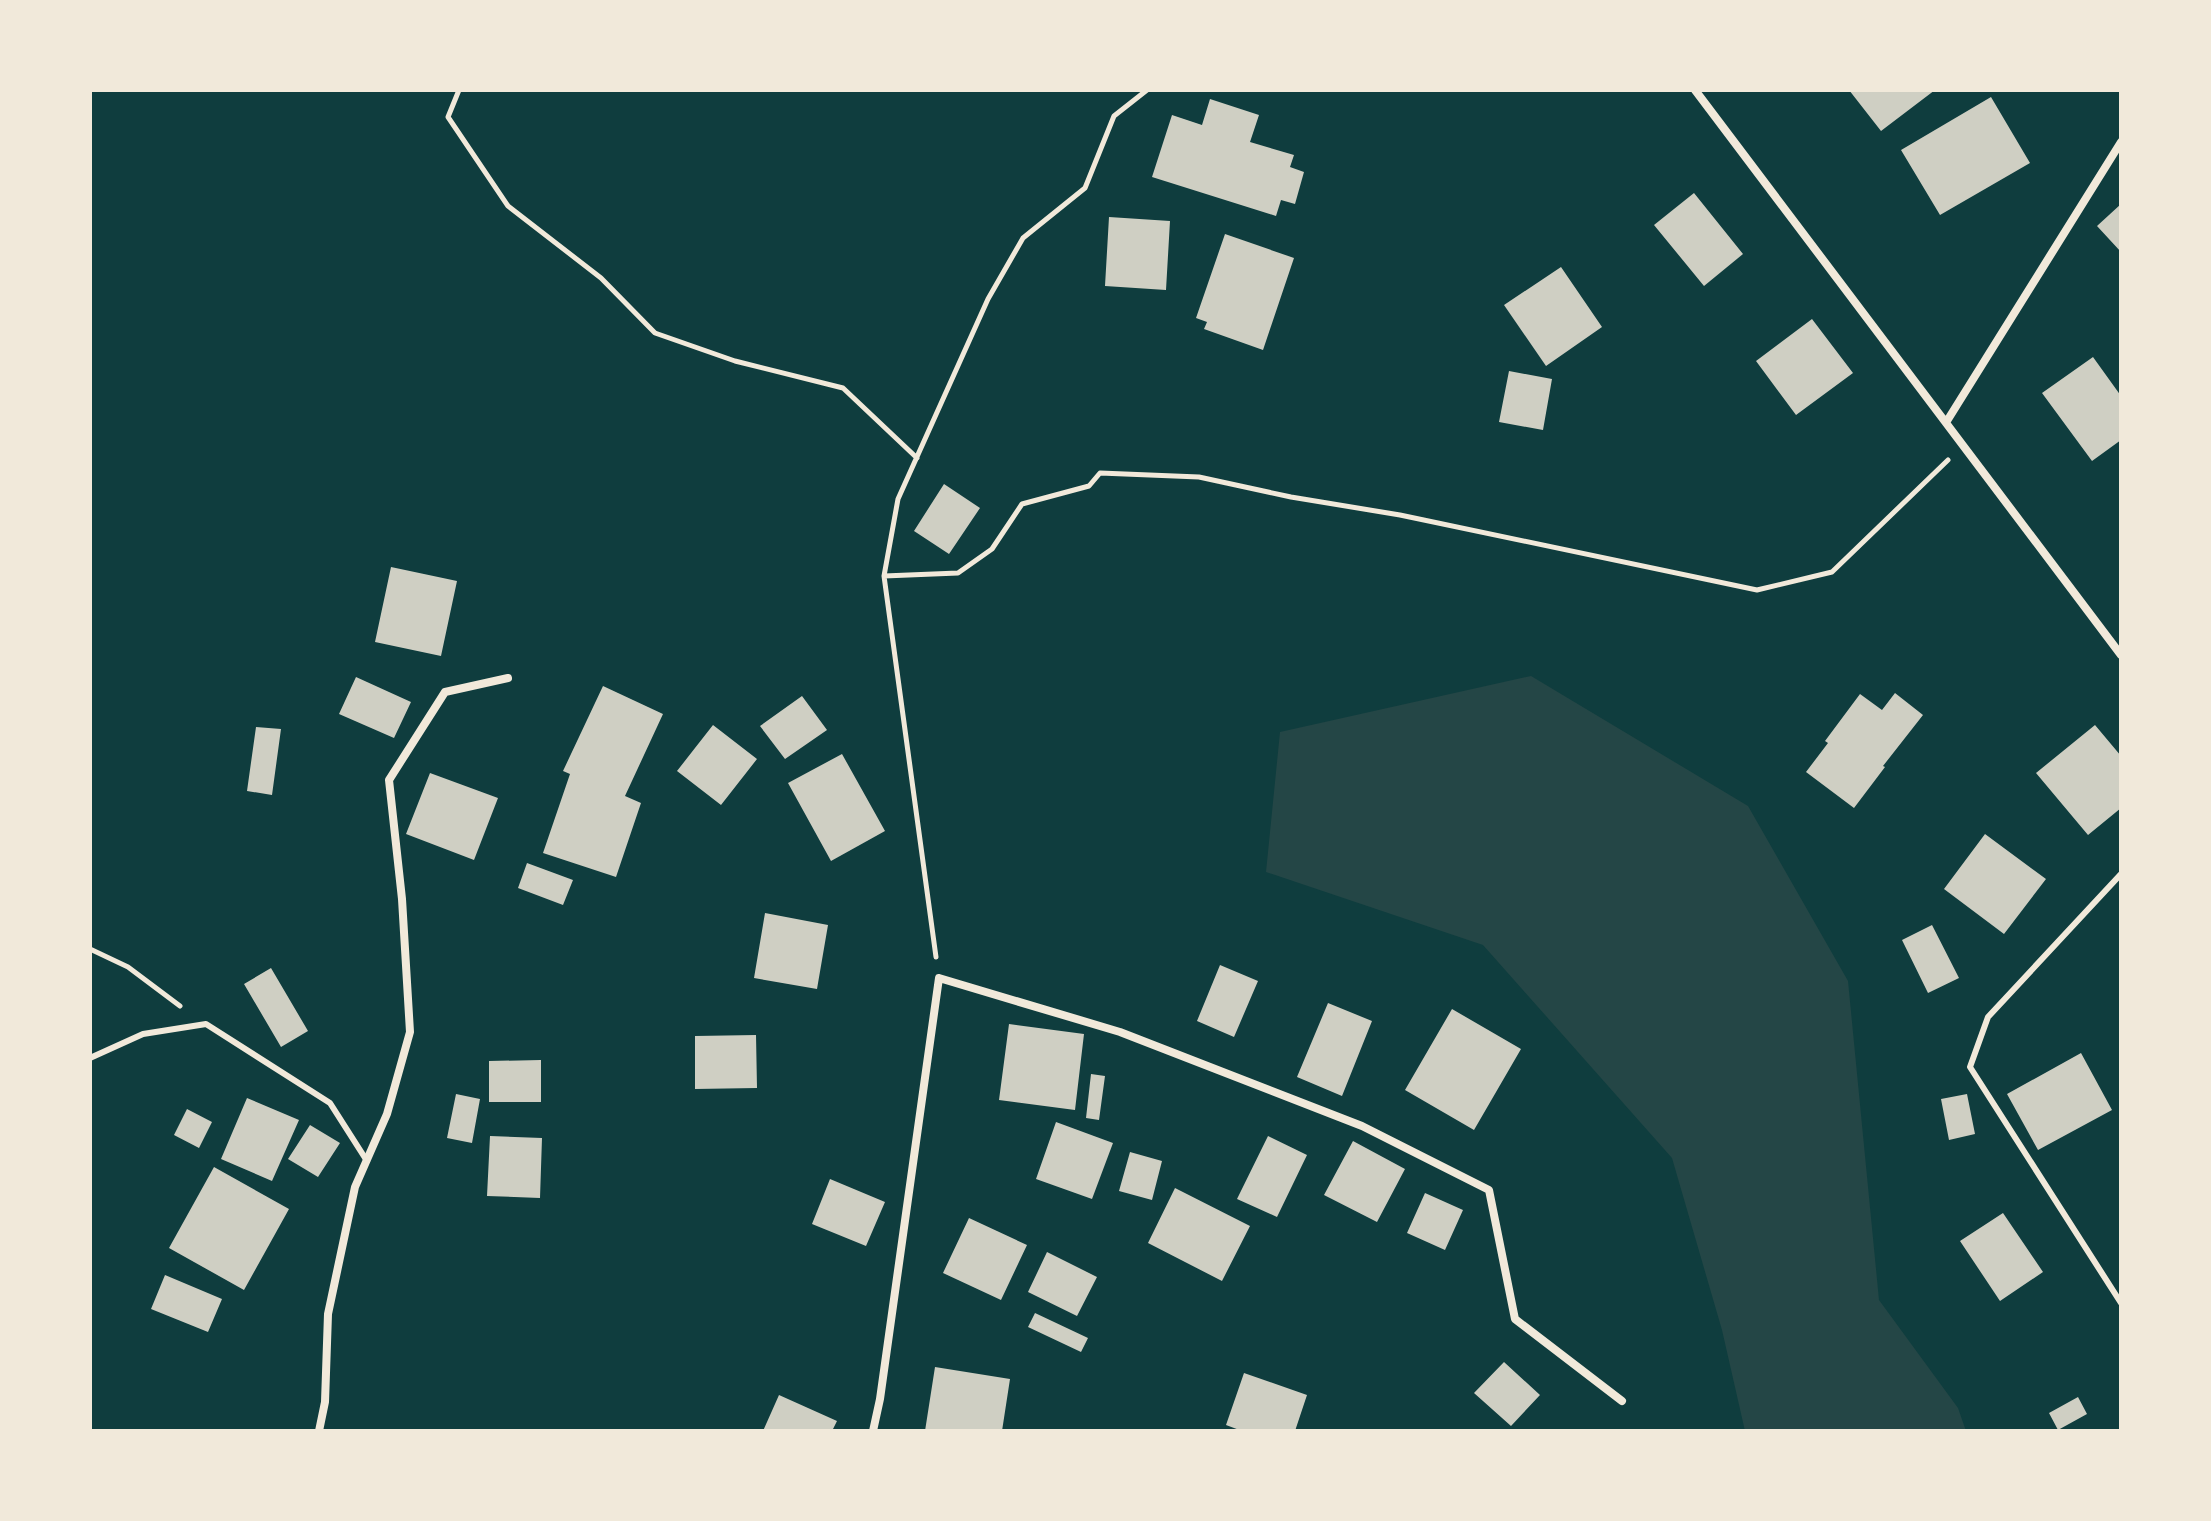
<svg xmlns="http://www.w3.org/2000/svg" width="2211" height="1521" font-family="Montserrat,sans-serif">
	<rect width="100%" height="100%" fill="#0f3d3e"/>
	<!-- green -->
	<path fill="#244646" d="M1531,676L1748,806L1848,981L1879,1300L1958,1408L1966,1431H1745L1722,1330L1672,1158L1483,945L1266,872L1280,732Z"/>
	<!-- building -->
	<path fill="#cfcfc3" d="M1849,90H1935L1881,131Z
		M1991,97L2030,163L1940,215L1901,150Z
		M1210,99L1259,115L1250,142L1294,155L1290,167L1304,172L1295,204L1281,200L1276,216L1152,177L1172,115L1202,125Z
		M1694,193L1743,254L1704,286L1654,225Z
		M2121,204V252L2097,226Z
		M1109,217L1170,221L1166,290L1105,286Z
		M1225,234L1294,258L1263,350L1204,329L1207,322L1196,318Z
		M1561,267L1602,327L1546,366L1504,305Z
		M1812,319L1853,373L1796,415L1756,361Z
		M2093,357L2121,396V440L2092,461L2042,393Z
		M1509,371L1552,379L1543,430L1499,422Z
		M944,484L980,508L949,554L914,531Z
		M391,567L457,581L441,656L375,642Z
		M356,677L411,702L394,738L339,714Z
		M603,686L663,714L625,796L641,803L616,877L543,853L570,774L563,771Z
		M1895,693L1923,715L1883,766L1885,767L1854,808L1806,772L1828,743L1825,741L1860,694L1882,710Z
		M802,696L827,730L785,759L760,726Z
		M713,725L757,759L721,805L677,771Z
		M2095,725L2121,756V808L2088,835L2036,773Z
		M256,727L281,729L272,795L247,791Z
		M842,754L885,831L831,861L788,783Z
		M430,773L498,798L474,860L406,834Z
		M1985,834L2046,879L2004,934L1944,889Z
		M527,863L573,880L563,905L518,888Z
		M765,913L828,925L817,989L754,978Z
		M1932,925L1959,978L1928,993L1902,940Z
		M1220,965L1258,981L1234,1037L1197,1021Z
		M271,968L308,1031L281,1047L244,984Z
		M1328,1003L1372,1021L1342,1096L1297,1077Z
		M1452,1009L1521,1049L1474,1130L1405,1090Z
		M1009,1024L1084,1034L1075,1110L999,1100Z
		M756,1035L757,1088L695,1089V1036Z
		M2081,1053L2112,1110L2038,1150L2007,1094Z
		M541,1060V1102H489V1061Z
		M1091,1074L1105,1076L1099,1120L1086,1118Z
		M456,1094L480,1099L472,1143L447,1138Z
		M1967,1094L1975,1134L1949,1140L1941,1099Z
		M247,1098L299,1120L272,1181L221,1159Z
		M187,1109L212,1122L199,1148L174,1135Z
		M1056,1122L1113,1143L1092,1199L1036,1179Z
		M310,1125L340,1143L318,1177L288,1159Z
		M490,1136L542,1138L540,1198L487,1196Z
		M1268,1136L1307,1155L1277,1217L1237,1199Z
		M1353,1141L1405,1169L1377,1222L1324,1195Z
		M1130,1152L1162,1161L1152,1200L1119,1191Z
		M214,1167L289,1209L244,1290L169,1248Z
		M830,1179L885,1202L866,1246L812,1224Z
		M1175,1188L1250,1226L1222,1281L1148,1243Z
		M1425,1193L1463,1210L1445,1250L1407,1233Z
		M2003,1213L2043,1272L2000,1301L1960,1241Z
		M969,1218L1027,1245L1001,1300L943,1273Z
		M1047,1252L1097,1277L1077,1316L1028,1292Z
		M165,1275L222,1299L208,1332L151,1309Z
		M1035,1313L1088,1338L1081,1352L1028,1327Z
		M1504,1362L1540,1395L1511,1426L1474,1393Z
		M935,1367L1010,1379L1002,1431H925Z
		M1244,1373L1307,1395L1295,1431H1242L1226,1425Z
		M779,1395L837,1421L832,1431H763Z
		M2078,1397L2087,1414L2058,1430L2049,1413Z"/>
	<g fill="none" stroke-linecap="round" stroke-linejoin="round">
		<!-- path -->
		<path stroke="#f1e9da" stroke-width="5" d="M459,90L448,117L508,206L601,278L655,333L735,361L843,388L917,458
			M884,576L958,573L992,549L1022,504L1089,486L1100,473L1199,477L1291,497L1400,515L1757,590L1832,572L1948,460
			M90,949L128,967L180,1006
			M936,957L884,576L898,499L988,299L1023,238L1085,188L1114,116L1147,90"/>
		<!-- service -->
		<path stroke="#f1e9da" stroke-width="6" d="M2121,874L1988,1017L1970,1067L2121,1303
			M90,1058L143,1034L206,1024L330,1103L367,1161"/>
		<!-- minor -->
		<path stroke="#f1e9da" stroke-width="8" d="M1695,90L2121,655
			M1947,421L2121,142
			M319,1431L325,1402L328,1314L355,1187L387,1114L410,1032L402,899L389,780L445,692L508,678
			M873,1431L880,1399L939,978L1120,1032L1362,1126L1489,1190L1515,1319L1622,1401"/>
	</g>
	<!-- border -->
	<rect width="2211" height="1521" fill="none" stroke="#f1e9da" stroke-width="184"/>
</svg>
